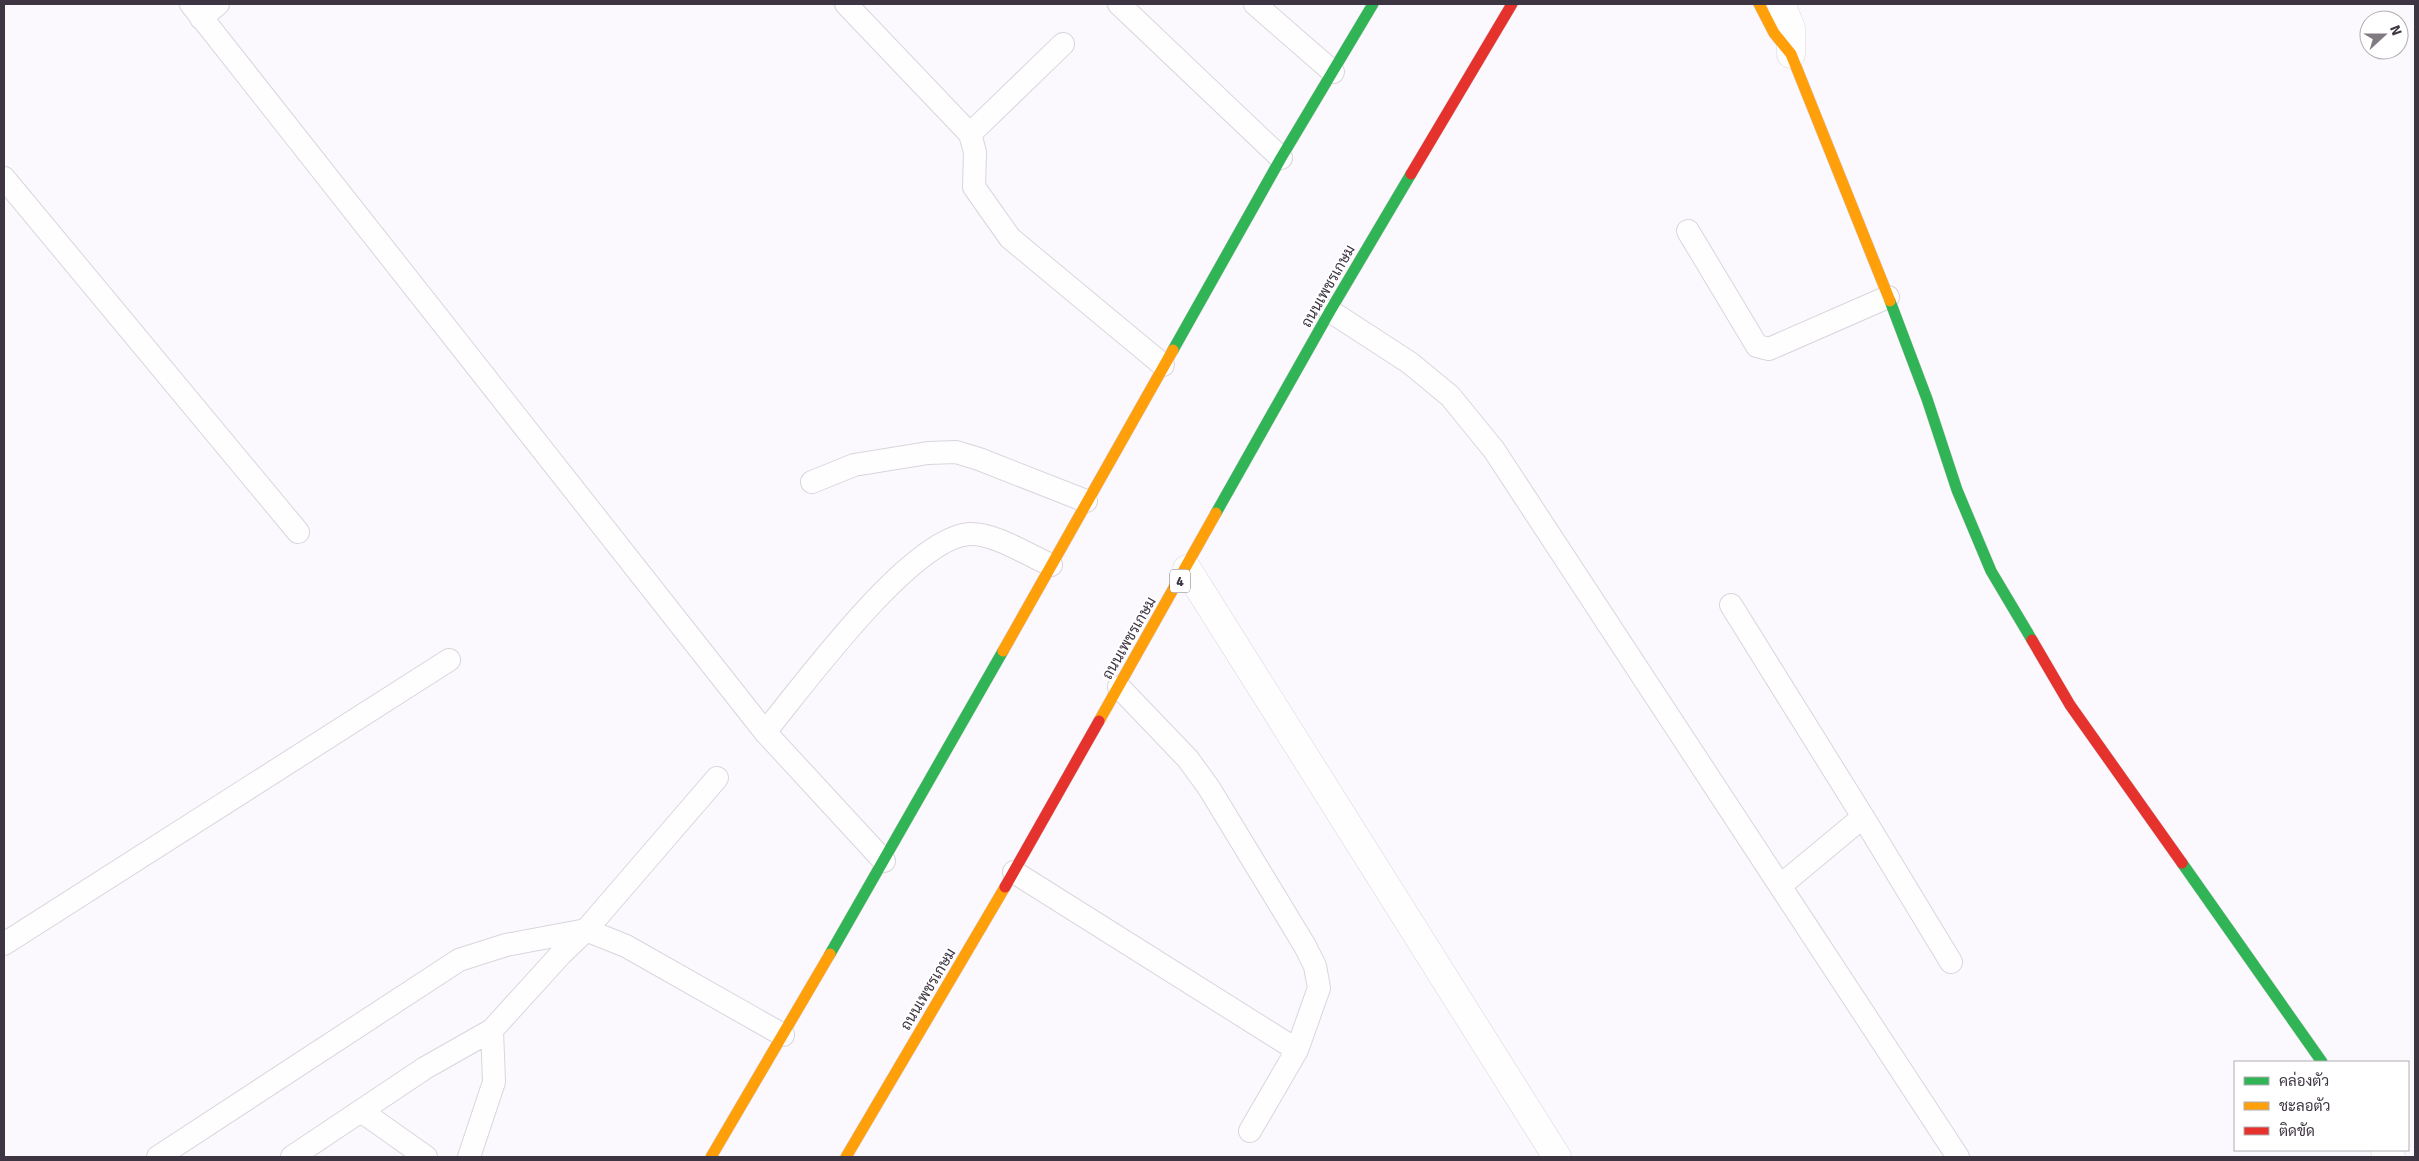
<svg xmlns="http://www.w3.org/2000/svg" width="2419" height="1161" font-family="Signika,Sarabun,sans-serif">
	<rect width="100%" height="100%" fill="#fbf9fd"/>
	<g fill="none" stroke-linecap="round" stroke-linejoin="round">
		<defs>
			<path id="lane" d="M191,4L765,732L884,861
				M846,4L970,134L975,152L974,187L1010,238L1163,365
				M1119,4L1281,158
				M1255,4L1333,72
				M201,18L218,4
				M970,134L1063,44
				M4,178L298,532
				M1688,231L1757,346L1769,349L1888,297
				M1330,311L1410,363L1450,396L1494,450L1958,1157
				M812,482L854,465L928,453L956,452L979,459L1086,501
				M1731,605L1863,817L1780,886
				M1119,687L1188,759L1209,788L1305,946L1315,966L1319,988L1297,1050L1250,1131
				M765,732C803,686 911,537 970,534C994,533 1028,555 1051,565
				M1863,817L1951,962
				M1014,872L1297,1050
				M4,944L449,660
				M361,1111L426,1157
				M158,1157L459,960L506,945L586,930L626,946L783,1035
				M292,1157L425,1068L492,1030L561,954L586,930L717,778
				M469,1157L494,1082L492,1030"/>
			<path id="street" d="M1781,4L1791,28V54
				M1187,569L1557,1157
				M2385,1150L2391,1157"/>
			<path id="fast" d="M1890,301L1927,399L1957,490L1991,571L2032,640
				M1173,350L1281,158L1373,4
				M1216,513L1330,311L1411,174
				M2182,863L2322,1062
				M830,954L1003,651"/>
			<path id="slow" d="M1759,4L1774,33L1791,54L1890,301
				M1003,651L1173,350
				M1099,721L1216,513
				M711,1157L830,954
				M846,1157L1005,887"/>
			<path id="jam" d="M1411,174L1512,4
				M2032,640L2070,705L2182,863
				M1005,887L1099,721"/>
		</defs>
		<!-- lane casing -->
		<use href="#lane" stroke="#dad5dd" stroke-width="24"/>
		<!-- street casing -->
		<use href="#street" stroke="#dad5dd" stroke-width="29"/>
		<!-- fast casing -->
		<use href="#fast" stroke="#dad5dd" stroke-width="12"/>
		<!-- slow casing -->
		<use href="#slow" stroke="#dad5dd" stroke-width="12"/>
		<!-- jam casing -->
		<use href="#jam" stroke="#dad5dd" stroke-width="12"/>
		<!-- lane -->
		<use href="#lane" stroke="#fefeff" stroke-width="22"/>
		<!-- street -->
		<use href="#street" stroke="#fefeff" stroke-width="28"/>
		<!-- fast -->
		<use href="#fast" stroke="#30b455" stroke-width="11"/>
		<!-- slow -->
		<use href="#slow" stroke="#ff9f0a" stroke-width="11"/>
		<!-- jam -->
		<use href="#jam" stroke="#e5322d" stroke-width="11"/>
	</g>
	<g text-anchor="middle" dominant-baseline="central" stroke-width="4" stroke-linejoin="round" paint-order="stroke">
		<!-- shield labels -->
		<rect fill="#fff" stroke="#78727b" stroke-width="1" x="1170" y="569.5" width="20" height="23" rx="4"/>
		<g font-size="14" font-weight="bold" fill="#3e3542">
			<text x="1180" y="581">4</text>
		</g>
		<!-- street labels -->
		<g font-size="15" fill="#3e3542" stroke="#fff">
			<text transform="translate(1328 286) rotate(-60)">ถนนเพชรเกษม</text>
			<text transform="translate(1129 638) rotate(-60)">ถนนเพชรเกษม</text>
			<text transform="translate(928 989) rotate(-59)">ถนนเพชรเกษม</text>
		</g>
	</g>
	<!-- border -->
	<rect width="2419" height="1161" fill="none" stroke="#3e3542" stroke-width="10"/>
	<!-- legend -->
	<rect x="2234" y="1061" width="175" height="90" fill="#ffffff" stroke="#b2aeb3"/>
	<rect x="2244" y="1077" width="25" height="8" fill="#30b455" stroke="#b2aeb3"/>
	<text x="2279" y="1086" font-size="15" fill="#3e3542">คล่องตัว</text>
	<rect x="2244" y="1102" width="25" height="8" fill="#ff9f0a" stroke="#b2aeb3"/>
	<text x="2279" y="1111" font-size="15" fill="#3e3542">ชะลอตัว</text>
	<rect x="2244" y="1127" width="25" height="8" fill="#e5322d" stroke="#b2aeb3"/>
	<text x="2279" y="1136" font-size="15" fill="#3e3542">ติดขัด</text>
	<!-- north arrow -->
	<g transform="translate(2384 35) rotate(69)"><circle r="24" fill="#ffffff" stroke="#b2aeb3"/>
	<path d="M0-4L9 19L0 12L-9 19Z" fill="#807a83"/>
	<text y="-8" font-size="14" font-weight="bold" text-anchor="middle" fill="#3e3542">N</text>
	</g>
</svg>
